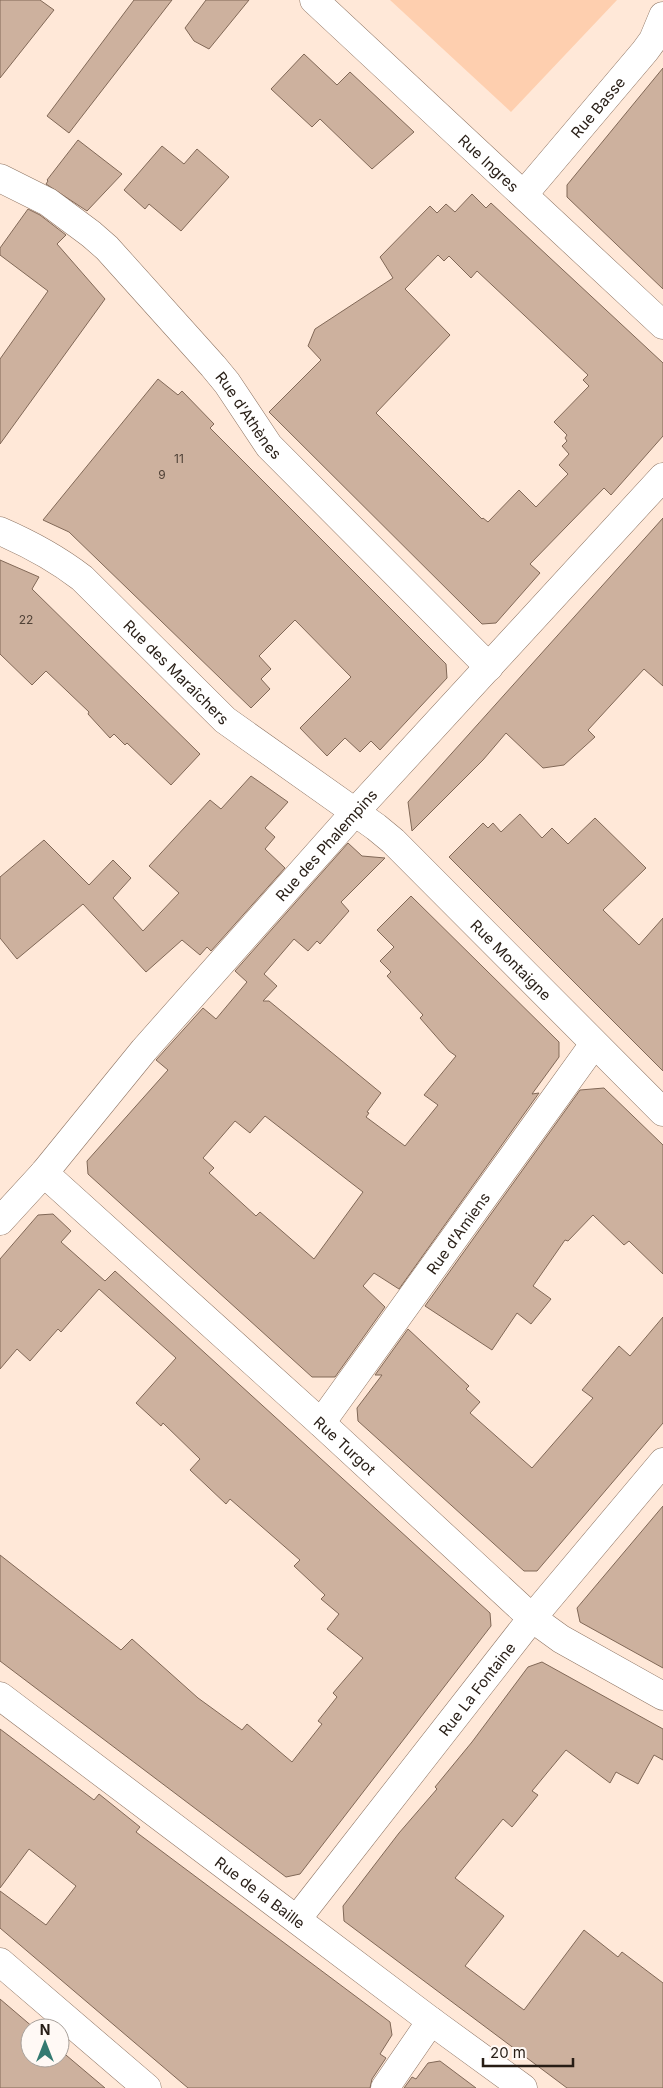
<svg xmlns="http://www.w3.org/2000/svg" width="663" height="2088" font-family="Inter,sans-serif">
	<rect width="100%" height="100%" fill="#ffe8d8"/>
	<!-- pitch -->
	<path fill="#fecfaf" d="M390,0H617L511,112Z"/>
	<!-- building -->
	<path fill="#cdb19e" stroke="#816857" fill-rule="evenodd" d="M0,0H40L54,10L0,78Z
		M134,0H172L69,133L47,116Z
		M206,0H249L209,49L194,41L185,28Z
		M304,54L337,85L350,72L414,132L372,169L320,119L312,127L271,89Z
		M663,68V289L567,197V185Z
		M78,140L122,174L87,211L46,184L48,181L47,180Z
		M162,146L184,164L197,149L229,177L181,231L149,204L145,209L124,190Z
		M472,194L486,208L491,203L663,363V436L611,495L604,488L530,564L540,573L496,623L482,624L269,412L321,360L308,346L315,329L393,278L380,257L430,206L437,213L446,204L455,212ZM438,255L444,261L449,256L471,278L477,271L588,375L583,380L589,386L554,422L567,435L565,438L567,441L562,446L569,454L559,465L568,474L536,507L519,490L488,522L483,518L482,519L376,413L450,335L405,289Z
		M28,209L40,215L66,235L57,244L105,299L0,444V359L48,291L0,255V248Z
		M158,379L178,395L182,391L214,424L210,428L446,664L447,678L380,750L371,741L360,752L345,738L327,756L300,728L351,677L295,620L259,656L271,669L261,679L270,689L251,708L69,532L43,520Z
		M663,518V686L644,669L588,730L595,737L564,765L543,768L506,733L483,760L412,831L408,802Z
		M0,560L39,577L32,589L200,754L171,785L127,743L125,745L114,734L110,738L88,714L89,712L46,671L32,685L0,654Z
		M251,776L288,802L265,828L275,837L265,849L285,868L211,951L207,947L200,955L182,940L146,972L83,904L17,959L0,938V877L44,840L89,885L113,860L131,878L113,898L143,931L179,893L149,866L210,800L221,809Z
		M520,814L542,838L552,828L568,844L595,818L646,868L603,910L639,945L663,918V1071L449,857L483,823L488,828L493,823L501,832Z
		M348,843L362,856L385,858L341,902L349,911L320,944L317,941L308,951L294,939L264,974L277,986L263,1001H269L381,1093L367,1112L369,1113L366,1117L405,1146L438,1105L424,1095L456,1056L449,1051L420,1018L423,1015L387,976L391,972L380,961L394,947L377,930L411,896L559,1042V1057L532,1094L539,1093L399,1289L374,1273L363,1286L385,1307L335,1377H312L88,1174L87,1161L168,1070L156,1060L203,1008L216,1019L247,982L235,971ZM265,1116L363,1192L314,1259L260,1212L256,1216L209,1173L214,1168L203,1158L235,1121L250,1133Z
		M604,1088L663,1145V1274L629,1241L624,1245L593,1215L568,1241L565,1240L533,1286L551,1299L531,1324L517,1313L492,1350L425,1306L580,1090Z
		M53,1214L71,1231L61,1242L105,1281L115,1271L490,1613L491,1626L300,1874L286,1877L0,1661V1555L121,1650L132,1639L198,1698L242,1730L247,1724L292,1762L322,1724L318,1721L337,1697L333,1693L363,1658L327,1629L339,1614L321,1599L325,1595L294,1566L300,1560L230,1499L226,1504L190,1470L200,1459L163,1423L161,1426L136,1403L176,1358L99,1289L61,1332L58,1329L30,1361L17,1349L0,1369V1259L38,1215Z
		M663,1317V1423L537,1571H524L358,1421L357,1408L382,1375H375L408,1329L469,1386L466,1389L480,1402L470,1413L532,1468L593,1398L582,1390L619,1346L630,1356Z
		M663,1506V1668L580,1622L577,1608Z
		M542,1662L663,1729V1760L654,1755L638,1784L616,1772L610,1783L566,1750L532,1791L538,1795L512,1827L503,1819L455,1878L504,1916L465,1966L524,2010L584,1930L618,1957L622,1952L663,1983V2088H567L344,1921L343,1906L399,1833L437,1789L435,1787L472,1742L528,1667Z
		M0,1729L94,1800L99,1794L140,1827L136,1832L390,2022L392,2035L380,2054L386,2058L372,2079L370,2088H188L0,1928V1891L46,1925L76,1886L29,1849L0,1888Z
		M0,1999L34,2028H30V2058H60V2050L105,2088H0Z
		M440,2061L476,2088H404L412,2077L416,2079L428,2063Z"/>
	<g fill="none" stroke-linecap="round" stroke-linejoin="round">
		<defs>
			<g id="minor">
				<path id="s1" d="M314,0L663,325"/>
				<path id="s2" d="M0,178L48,202L91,234L107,248L213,366L227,383L269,446L489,667"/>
				<path id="s3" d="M524,194L645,51L653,40L663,16"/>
				<path id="s4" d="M0,531C30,544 56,558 82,578L225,720L376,827L393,841L663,1112"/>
				<path id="s5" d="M44,1173L321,1423L532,1618L561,1639L663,1696"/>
				<path id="s6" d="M0,1221L44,1173L144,1050L355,812L663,477"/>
				<path id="s7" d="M321,1423L594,1044"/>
				<path id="s8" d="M0,1696L431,2021L523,2088"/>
				<path id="s9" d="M297,1919L532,1618L663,1462"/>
				<path d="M0,1962L147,2088"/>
				<path d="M385,2088L431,2021"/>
			</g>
		</defs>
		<!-- minor casing -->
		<use href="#minor" stroke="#8e7463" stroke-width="29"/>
		<!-- minor -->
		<use href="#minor" stroke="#fff" stroke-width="28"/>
	</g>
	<g text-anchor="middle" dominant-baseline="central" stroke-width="5" stroke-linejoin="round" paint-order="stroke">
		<!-- number labels -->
		<g font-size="12" fill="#504237">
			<text x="179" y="458">11</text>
			<text x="162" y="474">9</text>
			<text x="26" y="619">22</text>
		</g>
		<!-- street labels -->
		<g font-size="15" fill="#271d15" stroke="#fff9f5">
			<text stroke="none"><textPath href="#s3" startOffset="114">Rue Basse</textPath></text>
			<text stroke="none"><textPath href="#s1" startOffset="239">Rue Ingres</textPath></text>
			<text stroke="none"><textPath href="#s2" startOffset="348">Rue d'Athènes</textPath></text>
			<text stroke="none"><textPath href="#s4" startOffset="228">Rue des Maraîchers</textPath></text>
			<text stroke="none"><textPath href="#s6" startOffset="498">Rue des Phalempins</textPath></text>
			<text stroke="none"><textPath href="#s4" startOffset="671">Rue Montaigne</textPath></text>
			<text stroke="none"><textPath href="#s7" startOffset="234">Rue d'Amiens</textPath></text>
			<text stroke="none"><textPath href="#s5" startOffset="406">Rue Turgot</textPath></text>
			<text stroke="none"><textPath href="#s9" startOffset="292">Rue La Fontaine</textPath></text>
			<text stroke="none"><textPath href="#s8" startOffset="326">Rue de la Baille</textPath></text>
		</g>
	</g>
	<!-- north arrow -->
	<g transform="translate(45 2043)"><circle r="24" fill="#fff9f5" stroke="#a9a19b"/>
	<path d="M0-4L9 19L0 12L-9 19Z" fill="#347a71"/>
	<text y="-8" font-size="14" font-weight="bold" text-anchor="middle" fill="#271d15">N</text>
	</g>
	<!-- scale -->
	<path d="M483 2058v8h90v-8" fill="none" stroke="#271d15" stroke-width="2.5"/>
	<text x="490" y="2058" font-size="15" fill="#271d15" stroke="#fff9f5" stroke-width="4" paint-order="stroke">20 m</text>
</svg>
